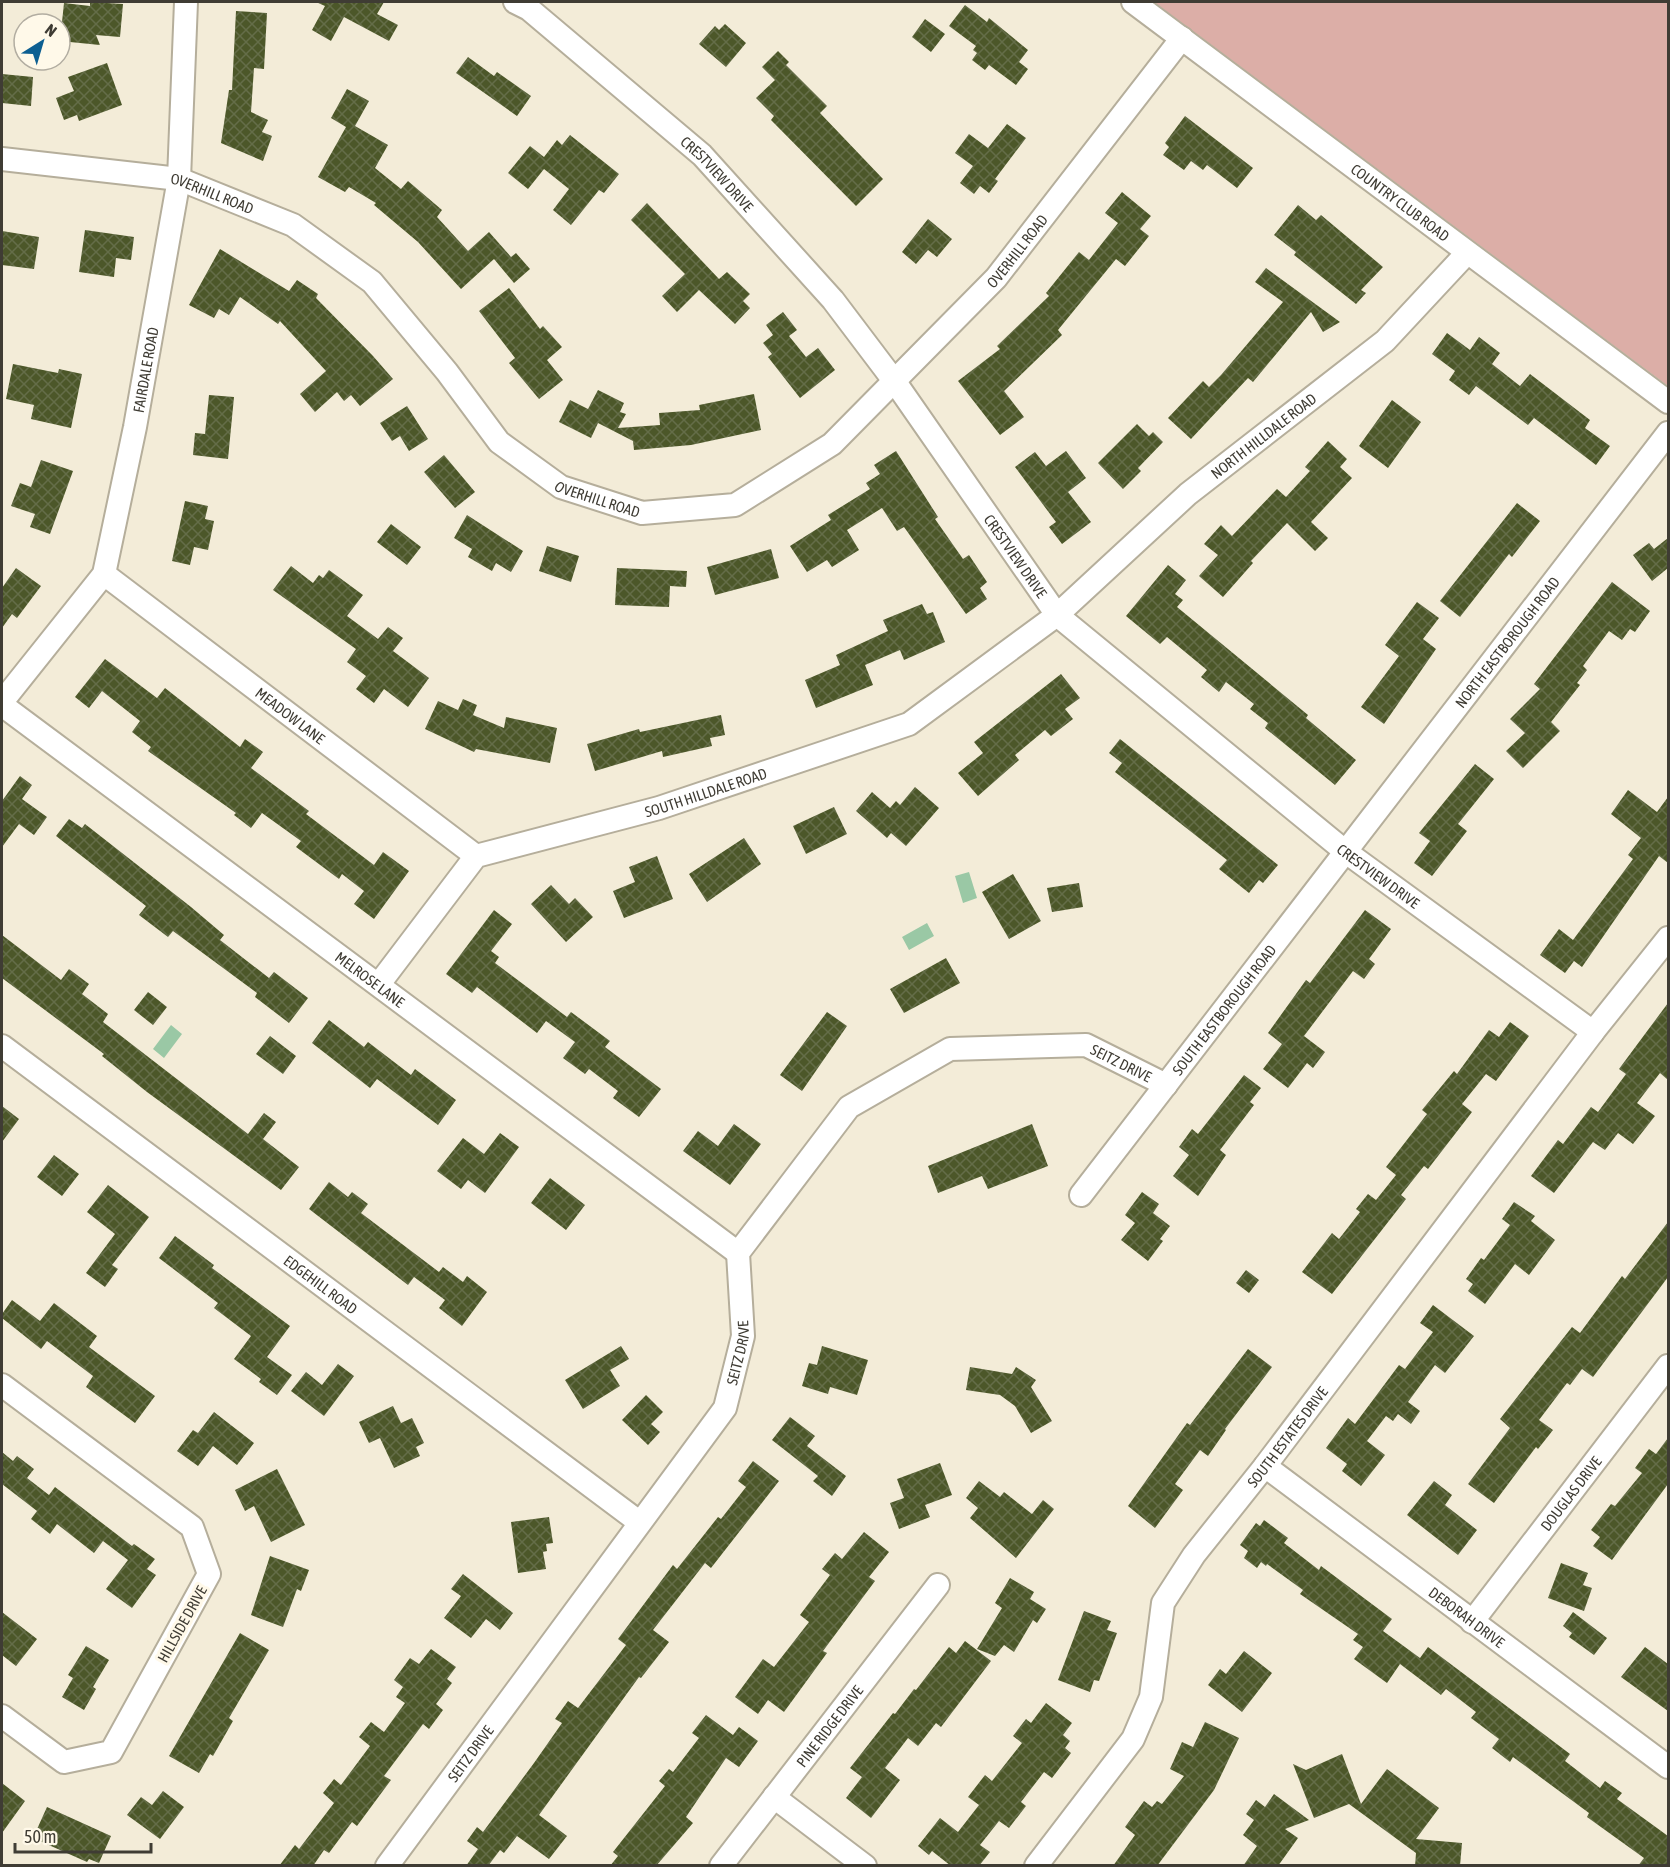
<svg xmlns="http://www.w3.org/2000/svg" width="1670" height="1867" font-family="'Asap Condensed',sans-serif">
	<defs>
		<pattern id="building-cross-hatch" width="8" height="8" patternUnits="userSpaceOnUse" patternTransform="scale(1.5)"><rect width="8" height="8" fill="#4c5729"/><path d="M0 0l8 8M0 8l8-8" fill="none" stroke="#646d48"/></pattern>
	</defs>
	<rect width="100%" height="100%" fill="#f3ecd8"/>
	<!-- grass -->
	<path fill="#dcaea7" d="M1154,2H1668V386Z"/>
	<!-- water -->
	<path fill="#9ac8a5" d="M969,872L977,898L963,903L955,876Z
		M927,923L934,936L909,950L902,937Z
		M171,1025L182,1034L164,1058L153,1049Z"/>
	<!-- building -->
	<path fill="url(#building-cross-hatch)" d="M90,2L123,4L120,37L96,35L100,45L60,41L64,3L90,6Z
		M316,2H384L377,14L398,25L389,41L344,17L331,41L312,30L325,6Z
		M965,5L987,22L989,18L1028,50L1019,62L1028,69L1016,85L989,65L985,70L972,60L977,53L973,50L976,46L949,26Z
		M236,11L267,13L264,69L254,68L251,112L268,120L262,132L272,136L263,161L221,143L229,90H232Z
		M925,19L945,34L931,52L912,37Z
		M725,24L746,43L726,67L699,44L715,26L719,30Z
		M778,51L789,62L786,65L827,106L820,113L883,179L856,206L771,120L774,116L756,98L775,80L762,67Z
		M468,57L494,76L497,72L531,96L517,116L456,73Z
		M107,63L122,105L79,121L77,115L64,120L56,98L74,91L68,77Z
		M2,74L33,77L31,106L2,103Z
		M347,89L369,101L355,126L388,145L375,168L401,189L408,181L442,210L437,217L468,251L489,232L511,257L516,253L530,269L514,283L494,259L461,289L418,242L374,205L376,203L349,187L345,192L318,177L346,127L331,118Z
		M1185,116L1253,168L1237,188L1207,165L1203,170L1191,161L1184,170L1163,155L1169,147L1165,143Z
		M1007,124L1026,138L995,179L998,181L989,193L980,186L974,194L960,183L973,166L955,153L969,134L988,148Z
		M570,135L619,174L604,193L599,190L571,225L553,210L569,189L544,169L528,189L508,173L530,146L544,157L557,140L562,145Z
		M1122,192L1151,216L1140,229L1149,236L1125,266L1116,259L1058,330L1062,335L1004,391L1024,417L1000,435L958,381L1000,349L997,346L1049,296L1046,293L1079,252L1089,260L1118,223L1105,213Z
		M647,203L719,279L727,272L750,294L743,301L750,308L735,324L699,290L677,312L662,296L685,274L631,220Z
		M1298,205L1316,220L1321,215L1383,267L1361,290L1366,293L1356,304L1294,255L1296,252L1274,235Z
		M928,219L952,239L937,257L928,250L916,264L902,252Z
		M85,230L134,237L131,260L116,258L114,277L79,272Z
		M2,231L39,237L34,269L2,265Z
		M220,249L289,291L297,280L318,294L316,298L373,356L393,379L360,406L351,395L344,401L337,392L315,412L300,394L326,371L280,321L278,324L240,297L229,315L219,309L214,318L189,305Z
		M1266,268L1340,322L1323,332L1311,312L1253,382L1248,378L1191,439L1168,418L1203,381L1209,387L1221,375L1283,302L1255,282Z
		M509,288L540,329L543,326L562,347L547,360L563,380L539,399L509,363L515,358L479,311Z
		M783,312L797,330L789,336L806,357L818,348L835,370L800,398L768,357L772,354L763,343L773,335L766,325Z
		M1447,333L1470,350L1479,337L1500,353L1492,364L1520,386L1530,374L1590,420L1585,428L1610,446L1596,465L1534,418L1528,425L1476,386L1469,395L1449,380L1455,371L1432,354Z
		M13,364L58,373L59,369L82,374L71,428L31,419L34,405L6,399Z
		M598,390L624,403L620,412L626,414L618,428L660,425L659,413L700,410L699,405L754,394L761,430L691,445L634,450L633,441L598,423L591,438L559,422L570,400L588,409Z
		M209,395L234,397L228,459L193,455L195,433L205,434Z
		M1392,400L1421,422L1388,468L1359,446Z
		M407,406L428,439L409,451L400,436L392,441L380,423Z
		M1137,424L1149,436L1153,432L1163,442L1138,468L1141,471L1123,489L1098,463Z
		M1328,441L1347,459L1340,467L1352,478L1311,522L1328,538L1315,551L1287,523L1251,561L1253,563L1223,597L1199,576L1218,555L1204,544L1221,525L1232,536L1277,489L1286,497L1310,471L1305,467Z
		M896,451L938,517L935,519L963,559L969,555L987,582L980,588L987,599L966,614L904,527L897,531L882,508L847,530L859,550L832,567L827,560L807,572L790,546L831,520L828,515L870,489L866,483L880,474L874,465Z
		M1066,451L1086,478L1068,492L1091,522L1062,544L1049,527L1056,522L1015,467L1035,452L1046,466Z
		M444,455L475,492L455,508L424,472Z
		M41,460L73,471L50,534L30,527L35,514L11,506L20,483L31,487Z
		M185,501L208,506L205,519L214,521L208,550L194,547L190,565L172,561Z
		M1517,503L1540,521L1512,557L1509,554L1460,617L1440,601Z
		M467,515L523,551L511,572L496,563L492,571L468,557L472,549L454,538Z
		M391,524L421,547L407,565L377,542Z
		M1668,538V568L1652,581L1633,555L1649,543L1654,549Z
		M547,546L579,556L571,582L539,571Z
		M771,549L779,578L715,595L707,567Z
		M1168,565L1186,580L1175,594L1183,600L1177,607L1308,715L1306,718L1356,760L1335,785L1265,728L1268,723L1250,709L1254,704L1226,682L1219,692L1201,677L1207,670L1167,637L1160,644L1126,616Z
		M291,566L313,583L319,575L323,578L329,570L363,595L347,616L378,639L388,627L403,638L393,651L429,678L408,707L384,689L374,703L356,689L366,676L347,662L356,649L273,590Z
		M16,568L41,586L17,618L12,614L2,628V588Z
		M617,568L687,571L686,587L670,586L669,607L615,605Z
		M1612,582L1650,611L1635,632L1630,629L1622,640L1609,631L1583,666L1587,670L1577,683L1580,685L1551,722L1560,731L1523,768L1506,751L1525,733L1510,719L1540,689L1534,684Z
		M1417,602L1439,618L1423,639L1436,649L1384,724L1361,707L1399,656L1385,645Z
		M922,604L927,614L933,612L945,642L904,660L900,650L865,665L873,685L816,708L805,680L840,665L836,655L888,631L883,620Z
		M105,659L157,698L165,688L240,747L245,739L263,752L251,768L309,811L306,814L374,865L383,852L409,871L374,919L354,904L364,891L342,874L339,879L296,847L301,841L262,813L251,828L234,815L236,813L148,751L151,747L132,732L140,721L102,691L89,708L75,697Z
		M1061,674L1080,698L1065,709L1073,719L1051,736L1045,730L1015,755L1019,760L978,796L958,773L983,753L974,742Z
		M463,699L477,705L473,715L504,728L506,717L557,728L550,763L476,749L474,752L425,729L438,701L458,710Z
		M721,715L725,735L710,738L712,746L663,757L662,751L595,771L587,744L639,729L640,732Z
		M1120,739L1278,865L1263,883L1259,880L1249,893L1219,869L1227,860L1115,772L1122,763L1109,753Z
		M1475,764L1494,779L1458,824L1467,831L1432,876L1414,863L1430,841L1419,833Z
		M20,776L32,785L22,799L47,817L34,835L19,824L2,847V801Z
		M915,787L939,808L906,846L891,833L887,838L856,811L872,792L890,808L896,801L900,805Z
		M1628,790L1657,812L1668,797V863L1659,856L1582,967L1574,961L1565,973L1540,955L1559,929L1573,940L1633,859L1628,855L1641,838L1611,814Z
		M834,807L847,834L806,854L793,826Z
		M69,819L82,828L85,824L191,907L224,935L220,940L269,978L274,972L308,998L289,1023L255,997L257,993L173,931L168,937L139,915L146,906L56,836Z
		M744,838L761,864L707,902L689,874Z
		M657,856L673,899L624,918L613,891L635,882L629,867Z
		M1013,874L1041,921L1009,939L982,892Z
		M1079,883L1083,907L1052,912L1047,888Z
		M551,885L569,904L575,898L593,917L566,942L531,904Z
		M494,910L512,924L491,951L499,957L495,963L567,1017L571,1012L610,1041L605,1047L661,1089L639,1117L613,1098L618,1091L589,1069L585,1074L563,1058L575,1042L546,1021L537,1033L477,987L472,993L446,974Z
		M1365,910L1391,929L1369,959L1375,964L1364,979L1353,971L1304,1036L1325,1052L1313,1068L1307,1063L1288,1088L1263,1069L1282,1044L1268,1033L1306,980L1310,983Z
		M2,935L61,980L69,969L89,984L82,994L108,1014L103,1022L248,1134L264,1113L276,1122L263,1139L299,1167L281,1190L147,1092L102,1056L104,1054L2,978Z
		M946,958L960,983L904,1013L890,989Z
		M148,992L167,1007L153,1025L134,1010Z
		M1668,1003V1080L1660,1073L1637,1103L1655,1116L1633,1144L1618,1133L1605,1150L1593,1142L1554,1193L1531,1176L1558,1140L1563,1144L1591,1107L1598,1112L1626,1074L1619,1069Z
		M827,1012L847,1026L802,1091L780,1075Z
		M329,1020L364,1047L368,1042L411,1075L415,1069L456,1100L438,1125L377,1079L370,1088L312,1043Z
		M1510,1022L1529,1036L1496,1081L1486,1074L1462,1104L1472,1112L1428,1169L1424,1166L1401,1195L1406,1199L1332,1294L1302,1272L1332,1233L1339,1239L1360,1212L1356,1209L1368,1194L1376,1200L1396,1175L1386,1167L1427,1114L1422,1110L1454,1071L1457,1074L1489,1030L1499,1037Z
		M270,1036L296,1056L283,1074L256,1054Z
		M1244,1075L1261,1088L1250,1102L1254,1105L1220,1150L1226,1155L1198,1196L1173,1176L1189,1155L1179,1147L1192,1129L1198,1134Z
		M2,1106L19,1119L2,1142Z
		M734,1124L761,1144L730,1185L683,1151L698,1131L718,1146Z
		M1032,1124L1048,1166L988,1189L982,1176L938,1193L928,1166Z
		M500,1133L519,1147L485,1193L468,1180L461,1189L437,1171L463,1138L484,1154Z
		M54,1155L79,1174L62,1196L37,1177Z
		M550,1178L585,1205L566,1230L531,1203Z
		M329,1182L348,1197L352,1192L368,1204L361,1213L439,1272L443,1267L463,1282L467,1276L487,1292L462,1326L439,1308L445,1300L414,1277L408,1285L309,1209Z
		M108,1185L149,1217L112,1265L118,1269L105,1287L86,1273L115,1234L87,1212Z
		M1142,1192L1159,1204L1153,1213L1170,1226L1160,1239L1163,1241L1148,1261L1121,1240L1135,1223L1125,1215Z
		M1514,1202L1535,1216L1531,1221L1555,1240L1529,1275L1515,1264L1485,1304L1468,1291L1473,1284L1466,1279L1481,1258L1484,1260L1510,1225L1502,1219Z
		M1668,1222V1277L1593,1377L1582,1369L1570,1385L1567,1383L1539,1420L1553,1430L1538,1449L1536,1447L1494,1503L1468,1484L1510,1428L1500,1419L1572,1327L1580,1333L1622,1276L1625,1279Z
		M175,1236L214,1265L212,1268L290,1326L267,1357L292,1375L277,1395L259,1382L261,1379L234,1359L251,1336L214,1308L218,1303L159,1258Z
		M1246,1270L1259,1280L1249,1293L1236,1283Z
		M12,1300L40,1321L54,1303L97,1336L89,1347L155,1396L135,1423L86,1387L93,1376L47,1341L41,1349L2,1318V1314Z
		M1433,1305L1474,1336L1445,1373L1435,1365L1408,1402L1420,1411L1411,1424L1398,1414L1393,1421L1386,1416L1367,1441L1385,1455L1361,1486L1342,1471L1347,1464L1326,1448L1348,1418L1355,1424L1399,1365L1405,1369L1433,1332L1420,1323Z
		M621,1346L629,1359L610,1370L620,1386L583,1409L565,1380Z
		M822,1346L868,1360L857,1395L830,1387L828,1394L802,1386L809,1363L817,1365Z
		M1248,1349L1272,1367L1225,1429L1226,1430L1208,1456L1200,1450L1175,1484L1183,1490L1155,1528L1128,1506L1187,1423L1190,1425Z
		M338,1364L354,1376L324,1416L291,1391L306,1372L322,1385Z
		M970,1367L1012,1374L1016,1367L1036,1380L1031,1387L1052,1421L1031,1433L1015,1406L1000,1395L966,1390Z
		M646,1395L663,1412L651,1424L660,1432L648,1445L622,1420Z
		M393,1406L401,1423L412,1418L424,1443L416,1447L420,1456L394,1468L380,1438L369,1443L359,1422Z
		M214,1412L254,1443L237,1465L213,1446L198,1466L177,1451L193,1430L198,1433Z
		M790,1417L815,1436L807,1446L846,1476L832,1496L813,1481L818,1476L772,1440Z
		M1668,1438V1484L1612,1560L1593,1546L1600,1537L1591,1530L1611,1504L1615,1506L1642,1473L1635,1468L1649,1449L1656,1454Z
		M2,1452L13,1461L17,1456L34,1469L27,1478L49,1495L55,1487L132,1546L134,1544L155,1559L147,1569L156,1575L132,1608L106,1589L128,1560L103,1541L94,1553L57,1524L50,1534L31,1519L37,1511L2,1484Z
		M753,1461L779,1481L711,1568L705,1563L653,1630L669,1642L641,1678L639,1677L539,1815L567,1836L549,1859L517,1836L504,1853L500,1850L488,1866H466L478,1849L467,1841L477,1827L483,1832L534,1763L562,1723L555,1719L568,1701L578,1708L626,1645L618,1639L673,1565L677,1569L718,1517L721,1519L746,1487L738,1481Z
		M940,1463L952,1495L925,1505L930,1517L899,1529L890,1503L904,1498L897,1479Z
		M277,1469L305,1525L271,1542L254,1506L245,1511L235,1490Z
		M979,1481L1000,1497L1004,1492L1032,1514L1043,1500L1054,1509L1016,1558L970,1518L978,1508L966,1498Z
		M1434,1481L1452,1495L1445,1505L1477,1530L1458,1555L1407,1515Z
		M549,1517L553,1543L546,1544L547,1551L543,1552L546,1569L518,1573L511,1522Z
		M1264,1520L1288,1538L1284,1543L1319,1570L1321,1566L1392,1619L1383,1631L1420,1658L1428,1647L1570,1754L1565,1761L1600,1788L1605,1781L1622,1793L1617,1799L1668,1836V1866H1638L1644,1858L1587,1817L1589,1813L1513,1757L1510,1762L1492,1748L1499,1739L1471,1718L1476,1712L1446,1689L1441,1695L1400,1664L1387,1683L1354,1659L1363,1647L1353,1640L1358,1634L1300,1594L1303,1590L1267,1564L1266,1566L1261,1562L1257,1568L1244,1558L1248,1551L1240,1545L1256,1523L1260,1526Z
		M864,1532L889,1552L869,1577L875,1581L823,1651L827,1653L784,1712L768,1700L758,1714L735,1697L763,1659L774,1667L809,1622L800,1615L830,1575L822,1569L835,1553L842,1559Z
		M270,1556L309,1570L301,1591L297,1589L283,1627L251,1615Z
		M1561,1563L1588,1573L1583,1585L1592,1588L1584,1611L1548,1598Z
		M463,1574L513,1613L500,1630L486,1619L471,1638L444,1618L461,1596L451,1589Z
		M1010,1578L1034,1592L1030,1599L1046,1609L1037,1623L1033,1620L1014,1652L1004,1645L995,1656L977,1649L1002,1608L995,1603Z
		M1084,1611L1111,1621L1107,1630L1117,1633L1099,1681L1094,1680L1090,1692L1058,1680Z
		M2,1612L37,1639L16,1666L2,1655Z
		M1573,1612L1607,1638L1594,1655L1569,1637L1572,1633L1563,1626Z
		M240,1633L269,1650L229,1718L233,1721L213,1756L210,1754L199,1773L169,1756Z
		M965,1641L991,1661L941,1727L936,1723L918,1746L908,1738L885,1768L900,1780L871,1818L846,1798L862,1777L850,1768L893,1713L895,1714L914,1689L916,1690L949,1647L956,1653Z
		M86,1646L109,1660L93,1687L96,1689L84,1710L62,1697L73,1678L68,1675Z
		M1645,1647L1668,1664V1711L1621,1677Z
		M431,1649L456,1667L447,1679L452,1683L436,1704L443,1710L429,1729L423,1724L384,1776L391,1780L371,1807L357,1826L352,1822L329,1853L324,1850L313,1866H279L295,1845L299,1849L334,1803L323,1793L334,1779L341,1785L370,1746L359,1737L371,1722L384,1732L405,1703L396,1697L403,1687L394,1680L410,1658L419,1664Z
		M1244,1651L1272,1673L1242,1712L1208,1685L1220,1669L1226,1674Z
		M1046,1703L1072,1723L1063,1735L1070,1741L1065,1748L1071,1753L1052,1778L1044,1772L1021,1802L1026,1806L1009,1828L999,1821L980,1845L990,1852L979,1866H951L932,1851L929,1855L918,1846L940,1818L958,1832L979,1805L968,1797L985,1775L992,1781L1022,1743L1013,1736L1026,1719L1031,1723Z
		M706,1715L733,1735L739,1727L758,1741L739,1767L726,1758L686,1817L693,1823L656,1866H610L618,1856L613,1852L665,1786L659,1781L669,1769L673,1772L699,1738L692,1733Z
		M1205,1722L1239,1738L1214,1790L1157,1866H1113L1135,1835L1125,1827L1144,1801L1152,1807L1157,1801L1162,1804L1184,1776L1170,1769L1182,1742L1193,1747Z
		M1342,1754L1361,1804L1387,1769L1439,1808L1416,1839L1462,1843L1460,1866H1415L1416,1853L1349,1804L1314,1818L1293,1764L1306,1770Z
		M2,1783L25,1801L2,1833Z
		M163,1791L184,1807L160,1839L127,1815L141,1797L152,1805Z
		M1274,1794L1309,1820L1285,1829L1298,1838L1278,1866H1243L1257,1846L1243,1835L1254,1820L1246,1814L1256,1800L1265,1807Z
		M47,1807L111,1836L99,1863L89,1859L87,1862L33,1838Z"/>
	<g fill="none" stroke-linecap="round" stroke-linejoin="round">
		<defs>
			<g id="minor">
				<path id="s1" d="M515,2L529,9L702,155L833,300L895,382L1057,615L1346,852L1593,1032"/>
				<path id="s2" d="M1133,2L1668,402"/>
				<path id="s3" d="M2,159L179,179L293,225L372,282L447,372L499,442L561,487L642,513L735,505L832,444L996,278L1182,38"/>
				<path id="s4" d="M104,574L476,856"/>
				<path id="s5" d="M2,702L104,574L135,427L179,179L186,2"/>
				<path id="s6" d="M2,705L738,1253"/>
				<path id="s7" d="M379,984L476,856L659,808L909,724L1057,615L1188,494L1385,341L1467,253"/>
				<path id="s8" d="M2,1046L639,1522"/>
				<path id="s9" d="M1081,1195L1668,433"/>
				<path d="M2,1385L192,1527L209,1574L111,1752L64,1762L2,1716"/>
				<path id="s10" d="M1265,1466L1668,1767"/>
				<path id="s11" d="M1472,1622L1668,1366"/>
				<path d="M774,1797L865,1866"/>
				<path id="s12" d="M387,1866L725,1408L743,1336L738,1253L849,1107L950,1049L1086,1045L1166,1085"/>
				<path id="s13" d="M721,1866L938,1585"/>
				<path id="s14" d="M1036,1866L1133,1739L1151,1697L1163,1603L1194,1555L1265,1466L1593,1032L1668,938"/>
			</g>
		</defs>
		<!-- minor casing -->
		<use href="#minor" stroke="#b5ae9b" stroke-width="26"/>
		<!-- minor -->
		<use href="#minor" stroke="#fff" stroke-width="22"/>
	</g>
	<g text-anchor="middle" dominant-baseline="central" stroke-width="6" stroke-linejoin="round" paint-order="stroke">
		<!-- street labels -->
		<g font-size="15" fill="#3f3c34" stroke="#fff9e9">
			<text stroke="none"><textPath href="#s1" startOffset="266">CRESTVIEW DRIVE</textPath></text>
			<text stroke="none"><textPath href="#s3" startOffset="214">OVERHILL ROAD</textPath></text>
			<text stroke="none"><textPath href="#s2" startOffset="334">COUNTRY CLUB ROAD</textPath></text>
			<text stroke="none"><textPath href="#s3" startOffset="1240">OVERHILL ROAD</textPath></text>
			<text stroke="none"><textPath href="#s5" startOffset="372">FAIRDALE ROAD</textPath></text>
			<text stroke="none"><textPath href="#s7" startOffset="1071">NORTH HILLDALE ROAD</textPath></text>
			<text stroke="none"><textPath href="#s3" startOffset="718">OVERHILL ROAD</textPath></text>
			<text stroke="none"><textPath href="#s1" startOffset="752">CRESTVIEW DRIVE</textPath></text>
			<text stroke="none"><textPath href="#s9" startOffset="698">NORTH EASTBOROUGH ROAD</textPath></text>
			<text stroke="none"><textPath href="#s4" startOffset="234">MEADOW LANE</textPath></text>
			<text stroke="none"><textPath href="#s7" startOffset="399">SOUTH HILLDALE ROAD</textPath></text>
			<text stroke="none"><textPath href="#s1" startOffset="1238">CRESTVIEW DRIVE</textPath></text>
			<text stroke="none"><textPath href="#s6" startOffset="459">MELROSE LANE</textPath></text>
			<text stroke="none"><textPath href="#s9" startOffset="234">SOUTH EASTBOROUGH ROAD</textPath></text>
			<text stroke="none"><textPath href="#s12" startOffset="1202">SEITZ DRIVE</textPath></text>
			<text stroke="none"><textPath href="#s8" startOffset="398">EDGEHILL ROAD</textPath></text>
			<text stroke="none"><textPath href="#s12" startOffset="626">SEITZ DRIVE</textPath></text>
			<text stroke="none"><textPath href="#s14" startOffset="508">SOUTH ESTATES DRIVE</textPath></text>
			<text stroke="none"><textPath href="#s11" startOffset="162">DOUGLAS DRIVE</textPath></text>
			<text stroke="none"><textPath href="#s10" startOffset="252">DEBORAH DRIVE</textPath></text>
			<text transform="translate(182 1624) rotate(-61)">HILLSIDE DRIVE</text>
			<text stroke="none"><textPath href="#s13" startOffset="177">PINE RIDGE DRIVE</textPath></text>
			<text stroke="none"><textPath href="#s12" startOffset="140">SEITZ DRIVE</textPath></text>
		</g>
	</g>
	<!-- border -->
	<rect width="1670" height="1867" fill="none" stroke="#3f3c34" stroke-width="6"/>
	<!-- north arrow -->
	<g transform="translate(42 42) rotate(37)"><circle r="28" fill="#fff9e9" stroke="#b2ada1" stroke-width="1.5"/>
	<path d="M0-4.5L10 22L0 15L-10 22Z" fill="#0d5f91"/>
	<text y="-9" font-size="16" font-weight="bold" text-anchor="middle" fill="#3f3c34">N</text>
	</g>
	<!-- scale -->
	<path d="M15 1843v9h136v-9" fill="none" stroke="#3f3c34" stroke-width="3"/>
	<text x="24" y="1843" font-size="18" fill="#3f3c34" stroke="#fff9e9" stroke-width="4.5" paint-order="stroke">50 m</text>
</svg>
